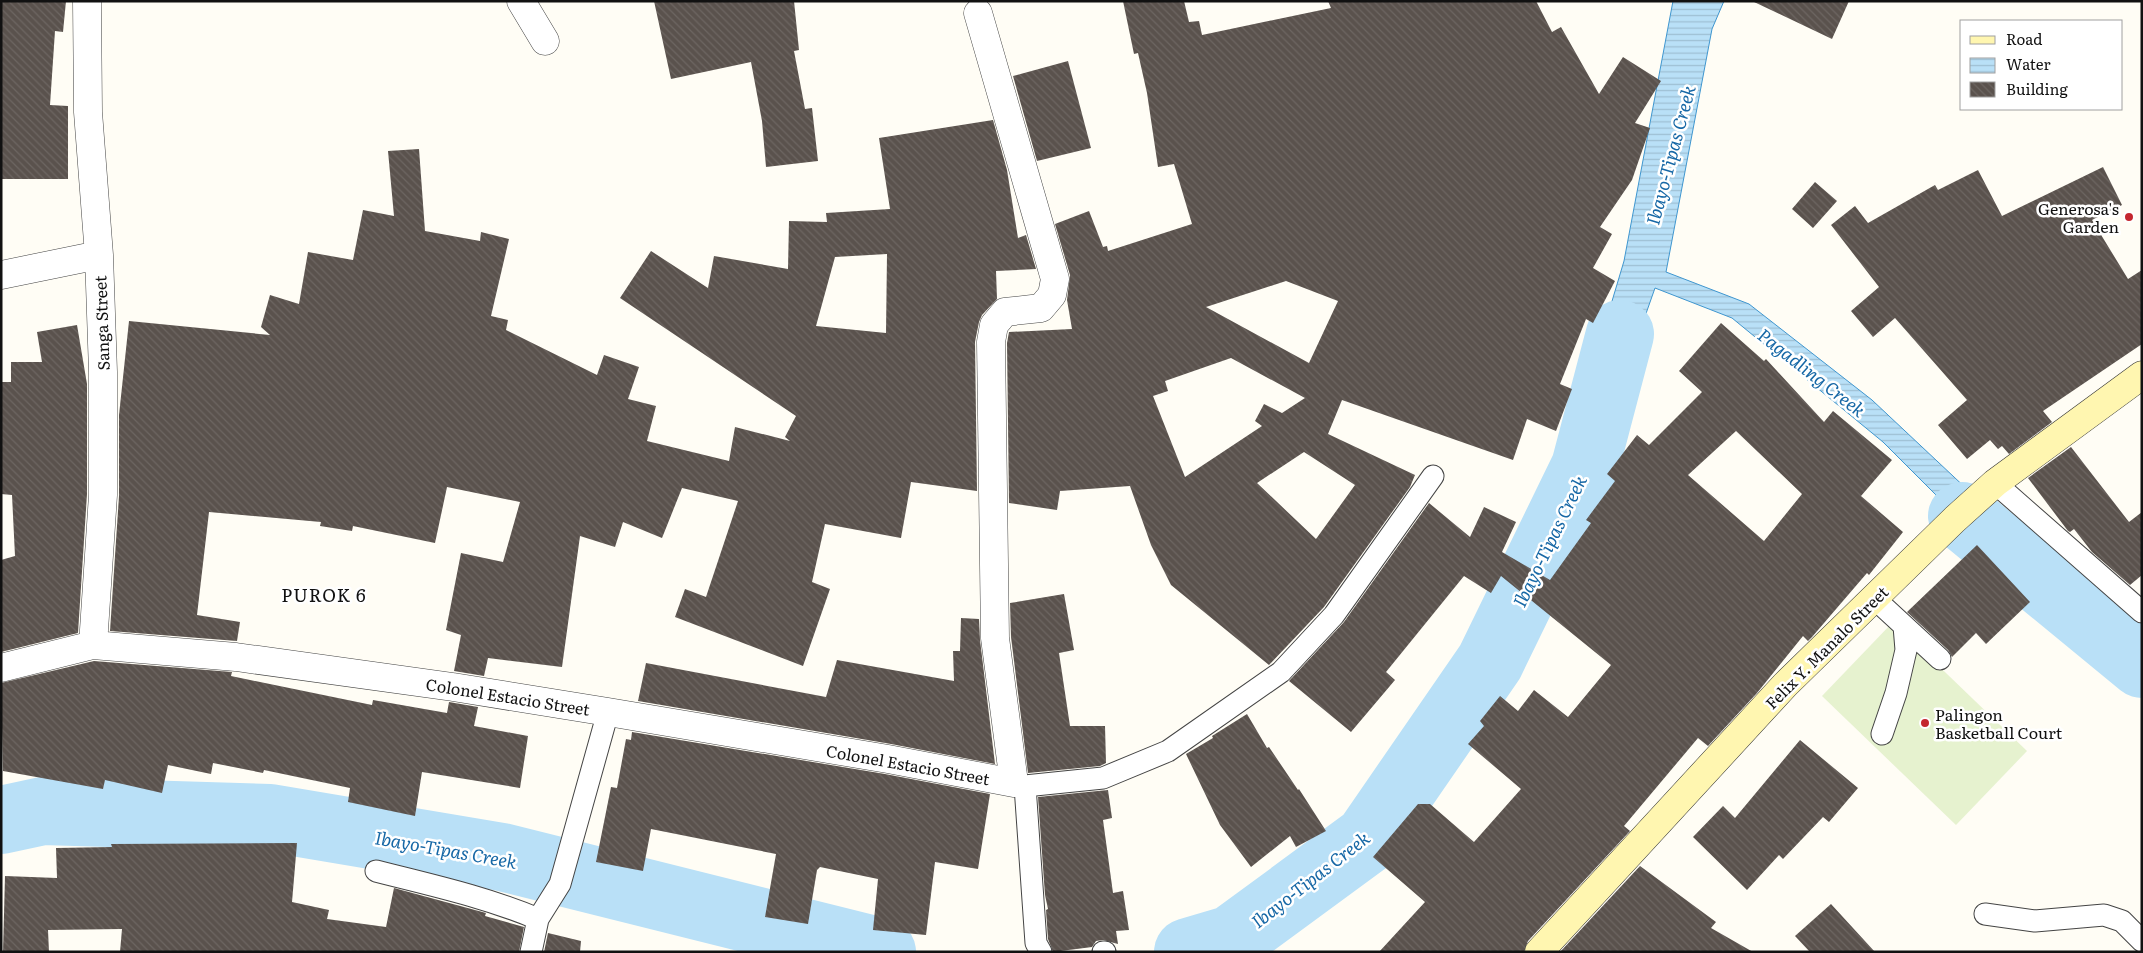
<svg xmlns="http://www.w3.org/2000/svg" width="2143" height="953" font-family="Literata,serif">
	<defs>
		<pattern id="water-rules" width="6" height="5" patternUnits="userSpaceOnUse" patternTransform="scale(1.25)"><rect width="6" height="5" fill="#b9e0f7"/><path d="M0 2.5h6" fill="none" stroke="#9ebfd3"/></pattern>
		<pattern id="building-back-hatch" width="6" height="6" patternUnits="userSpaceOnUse" patternTransform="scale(1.25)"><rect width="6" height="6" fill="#5a524d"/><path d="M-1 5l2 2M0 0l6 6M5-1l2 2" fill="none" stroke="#6d6662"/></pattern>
	</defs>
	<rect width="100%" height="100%" fill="#fffdf5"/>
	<!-- pitch -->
	<path fill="#e6f2cf" d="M1893,622L2027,751L1956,825L1822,696Z"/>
	<!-- water -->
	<path fill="url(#water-rules)" stroke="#3f96cf" d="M1673,1H1724L1712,29L1666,272L1749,304L1872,400L1970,492L1952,511L1883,442L1732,318L1655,288L1606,427L1578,415L1624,261Z"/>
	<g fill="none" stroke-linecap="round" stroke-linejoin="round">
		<!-- river -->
		<path stroke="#b9e0f7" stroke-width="68" d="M1962,516L2142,664
			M1,820L43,811L270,818L502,857L882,952
			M1188,952L1232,939L1368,839L1490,662L1585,467L1620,334"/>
	</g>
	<!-- building -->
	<path fill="url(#building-back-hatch)" fill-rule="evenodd" d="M1,1H66L63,32L55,31L50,105L68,106V179H1Z
		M654,1H794L799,50L794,51L805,109L812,108L818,161L766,167L762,121L751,62L671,79Z
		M1123,1H1184L1189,22L1199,21L1202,35L1331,8L1328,1H1536L1552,32L1561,27L1599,94L1623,57L1661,81L1635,123L1650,128L1632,180L1600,227L1612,234L1593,268L1615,281L1593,323L1586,319L1560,384L1572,389L1556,431L1527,419L1513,460L1342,400L1328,434L1415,475L1410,487L1324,607L1269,665L1171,585L1151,545L1130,486L1060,491L1057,510L1009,503L1007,343L1009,332L1072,329L1067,300L1070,275L1055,224L1089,211L1103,247L1107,246L1108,251L1192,224L1174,164L1158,167L1147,93L1138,53L1134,54ZM1286,281L1338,301L1309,363L1206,307ZM1231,358L1305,398L1282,413L1264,404L1255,421L1262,426L1185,477L1153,396L1168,391L1165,381ZM1304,452L1355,485L1316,539L1257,483Z
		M1752,1H1849L1832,39Z
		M1068,61L1091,148L1037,161L1013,76Z
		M993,120L1007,170L1018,238L1026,235L1036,269L996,271L997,299L982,315L979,322L975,342L977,491L911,482L901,538L825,524L812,582L830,589L803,666L675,617L685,589L706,597L738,501L682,488L662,538L623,522L615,547L580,536L562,667L488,658L484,676L454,671L461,635L446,630L461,553L503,562L520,502L447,487L435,543L353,526L352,531L320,526L321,522L209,512L197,615L240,622L237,641L110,631L119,496V415L129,321L270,335L261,327L270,295L299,304L308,252L353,260L363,210L394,216L388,151L419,149L425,231L480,241L481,232L509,239L491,316L508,320L506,330L597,375L604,355L639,367L628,399L656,406L647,441L729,461L735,427L790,441L785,437L796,416L620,298L651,251L708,288L714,256L788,269L789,221L827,222L826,213L890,209L879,138ZM887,254L886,333L816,326L835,257Z
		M2103,167L2122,205L2092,220L2128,279L2142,270V344L2043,411L2052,422L2009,454L2002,446L1998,449L1990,440L1967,459L1938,425L1967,400L1895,318L1873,337L1851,311L1879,287L1831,225L1855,206L1868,223L1935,185L1938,190L1978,170L2002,216Z
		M1815,182L1837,201L1813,228L1792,209Z
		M1721,323L1764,361L1766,359L1824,422L1833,411L1892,460L1861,496L1903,532L1869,575L1867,573L1812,637L1808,641L1803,636L1757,693L1708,746L1698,738L1624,826L1630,831L1528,941L1524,952H1379L1425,902L1373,857L1418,804H1430L1474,842L1521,789L1468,744L1484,726L1480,721L1500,696L1518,711L1534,690L1568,717L1611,665L1501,576L1491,593L1464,576L1386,672L1395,680L1351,732L1289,681L1344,622L1429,503L1470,537L1484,507L1516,522L1502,552L1550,580L1591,523L1586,520L1615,481L1607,474L1637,435L1649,445L1702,392L1679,371ZM1736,431L1802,494L1764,541L1688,475Z
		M77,325L87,384V494L78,633L1,652V560L15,556L12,495L1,494V382H11V362H42L37,332Z
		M2071,447L2129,522L2142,512V575L2130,585L2092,552L2074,529L2070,532L2068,531L2028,478Z
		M1977,545L2030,602L1986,644L1976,633L1952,657L1948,650L1907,612Z
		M1064,594L1074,650L1059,653L1070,726H1105L1106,763L1100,766L1028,773L1011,637L1010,603Z
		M961,618L979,619L980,640L995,764L891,744L638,701L646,663L826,697L837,660L954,681L953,651H960Z
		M94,661L232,672L231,676L372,705L373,700L447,713L449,702L478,707L474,726L528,736L520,788L422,772L415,816L348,802L350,788L264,770L263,773L213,763L211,774L168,765L162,793L105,780L103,789L3,771L1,683Z
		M1247,714L1267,748L1269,747L1298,790L1299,789L1326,831L1296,847L1290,836L1251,867L1220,825L1186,754L1213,738L1212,736Z
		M632,732L885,774L990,794L978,869L935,862L926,935L873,930L878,879L820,867L817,870L808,924L765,917L776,854L651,829L643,871L596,862L611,787L617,788L626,739L631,740Z
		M1800,740L1858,788L1829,822L1823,817L1783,859L1779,855L1747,890L1693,837L1723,806L1735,818Z
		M1108,790L1112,818L1103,820L1113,893L1123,891L1129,930L1116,931L1118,944L1103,940L1096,941L1092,947L1053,952L1048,939L1046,910L1048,909L1045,895L1038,797Z
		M297,843L292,902L329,910L327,919L386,927L394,888L486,913L485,916L524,927L519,952H120L122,929L48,930L49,952H3L5,876L57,878L56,848L112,847L111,844Z
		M1640,866L1716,922L1711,928L1753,952H1560Z
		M1831,904L1875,952H1810L1795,936Z
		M548,933L581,941L580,952H544Z"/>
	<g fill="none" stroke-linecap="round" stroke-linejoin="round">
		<defs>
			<path id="service" d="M1995,483L2142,612
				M1875,599L1940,659
				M1882,734L1896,693L1906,650L1904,626
				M1014,783L1025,786L1103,778L1168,751L1281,672L1334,615L1433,476
				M1025,786L1036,943L1041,952
				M376,871C431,885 486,897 538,919
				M1985,914L2035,921L2104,915L2122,921L2142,941
				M531,952L538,919L560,884L608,712
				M1103,952H1105"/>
			<path id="minor" d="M87,1L88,112L99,255L103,372V495L93,645
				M521,1L545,41
				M1,275L99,255
				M1,668L93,645L236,657L453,687L608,712L888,759L1014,783L995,638L991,342L994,325L1005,312L1041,308L1052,295L1055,279L978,13"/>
			<path id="secondary" d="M1539,952L1785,685L1955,519L1995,483L2142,375"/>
		</defs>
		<!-- service casing -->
		<use href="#service" stroke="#444" stroke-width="23"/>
		<!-- minor casing -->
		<use href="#minor" stroke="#444" stroke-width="29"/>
		<!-- secondary casing -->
		<use href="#secondary" stroke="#333" stroke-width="29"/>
		<!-- service -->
		<use href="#service" stroke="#fff" stroke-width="21"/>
		<!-- minor -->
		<use href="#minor" stroke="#fff" stroke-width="28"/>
		<!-- secondary -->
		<use href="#secondary" stroke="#fff6b0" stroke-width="28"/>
	</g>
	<!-- markers -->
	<g fill="#c4262e" stroke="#fff" stroke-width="2">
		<circle cx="2129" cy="217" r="5"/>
		<circle cx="1925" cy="723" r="5"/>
	</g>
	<g text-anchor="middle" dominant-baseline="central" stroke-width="5" stroke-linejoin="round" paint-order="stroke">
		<!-- poi labels -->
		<g font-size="16" fill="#111" stroke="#fff" text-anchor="end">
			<text x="2119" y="208">Generosa's<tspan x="2119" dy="18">Garden</tspan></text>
			<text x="1935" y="714" text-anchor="start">Palingon<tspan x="1935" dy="18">Basketball Court</tspan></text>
		</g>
		<!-- street labels -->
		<g font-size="16" fill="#111" stroke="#fff">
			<text transform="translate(101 323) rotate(-92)">Sanga Street</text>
			<text transform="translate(1826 647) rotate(-45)">Felix Y. Manalo Street</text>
			<text transform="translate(508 696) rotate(9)">Colonel Estacio Street</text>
			<text transform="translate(908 764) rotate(10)">Colonel Estacio Street</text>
		</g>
		<!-- water labels -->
		<g font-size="18" font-style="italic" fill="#1768a6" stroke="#fff">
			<text transform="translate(1670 155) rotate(-75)">Ibayo-Tipas Creek</text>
			<text transform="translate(1812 372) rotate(38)">Pagadling Creek</text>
			<text transform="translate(1549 541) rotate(-64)">Ibayo-Tipas Creek</text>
			<text transform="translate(446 849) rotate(10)">Ibayo-Tipas Creek</text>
			<text transform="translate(1310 879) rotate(-38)">Ibayo-Tipas Creek</text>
		</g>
		<!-- neighbourhood labels -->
		<g font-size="18" letter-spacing="1" fill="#111" stroke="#fff">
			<text x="324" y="594">PUROK 6</text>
		</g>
	</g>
	<!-- border -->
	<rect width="2143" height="953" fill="none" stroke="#111111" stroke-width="5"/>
	<!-- legend -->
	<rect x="1960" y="20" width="162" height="90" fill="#ffffff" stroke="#a0a0a0"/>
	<rect x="1970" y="36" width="25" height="8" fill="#fff6b0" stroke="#a0a0a0"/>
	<text x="2006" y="45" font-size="15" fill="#111111">Road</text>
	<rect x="1970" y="58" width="25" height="15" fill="url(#water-rules)" stroke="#a0a0a0"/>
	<text x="2006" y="70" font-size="15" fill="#111111">Water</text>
	<rect x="1970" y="82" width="25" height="15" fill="url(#building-back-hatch)" stroke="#a0a0a0"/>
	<text x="2006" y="95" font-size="15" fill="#111111">Building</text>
</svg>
